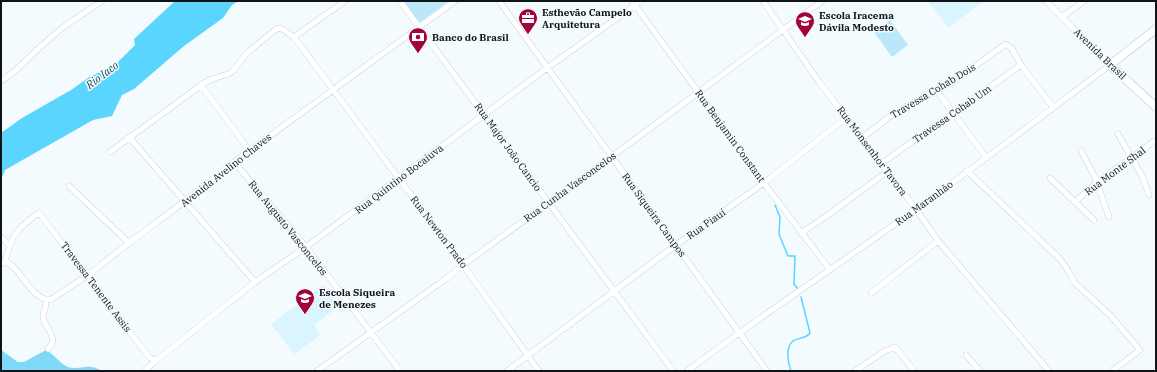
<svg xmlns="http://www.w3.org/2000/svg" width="1157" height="372" font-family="'IBM Plex Serif',serif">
	<rect width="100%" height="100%" fill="#f4fbfe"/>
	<!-- built -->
	<path fill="#daf5ff" d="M928,1H984L948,28Z
		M323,285L339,306L314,325L321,335L294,354L271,324Z"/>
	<!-- green -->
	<path fill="#bbe8f9" d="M404,1H449L419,23Z
		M890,20L908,45L892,57L874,32Z"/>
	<!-- forest -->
	<path fill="#7ed9f9" d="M1,350L18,362H24L46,350C54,354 60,364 68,367C81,371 87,362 102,371H1Z"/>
	<!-- water -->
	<path fill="#5ad5fd" d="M175,1H238L232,5L223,18L184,46L134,89L122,95L112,116L93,120L5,170L1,180V133L22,118L71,90L88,78L117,63L135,45L134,39Z"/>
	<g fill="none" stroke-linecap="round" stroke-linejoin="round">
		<!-- stream -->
		<path stroke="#5ad5fd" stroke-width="1.5" d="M775,205L780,217L779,234L788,256H795L794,284L798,289
			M791,371C788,363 785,347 793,341C799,337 806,339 810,333L801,297"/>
		<defs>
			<path id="street" d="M400,1L673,371
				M499,1L767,371
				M632,1L764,183L830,270
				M763,1L819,82L916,209L938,241L1049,371
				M1062,17L1084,1
				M294,37L345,1
				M1,81L15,71L39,48L62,28L102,1
				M201,85L249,150
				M937,91L986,157
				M1118,134L1142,176L1149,195
				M129,137L255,282
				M862,138L892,115L914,102L951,83L1006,44L1012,49L1021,65L1053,107
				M1081,151L1095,177L1109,217
				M110,152L204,83L212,79L228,74L233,71L247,53L275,30L278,28L282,29L294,37L463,265L539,371
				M234,162L306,247L400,371
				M882,163L1021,65
				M967,171L1060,259L1069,272L1074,282L1111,316L1140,350L1112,371
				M1050,178L1094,220
				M69,186L129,243
				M1075,202L1097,182L1156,140
				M801,233L828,215L888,171
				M1,237L10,246
				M5,262C11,236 17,228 39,213L149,357L154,360L158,359L255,282L306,247L547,68L641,1
				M1,264L5,262C21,266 29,299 50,300L88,275L129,243L185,201L234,162L455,1
				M871,293L938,241
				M45,299C47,308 44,309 43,315C42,326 61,337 48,349
				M966,355L980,371
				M144,371L158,359
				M317,371L447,278L463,265L611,157L822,1
				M507,371L676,245L764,183L847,117
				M687,371C762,315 840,264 916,209C982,162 1046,113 1110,65L1046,1
				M855,371L883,352L895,347L914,371"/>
			<path id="secondary" d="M1156,29L1110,65L1156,107"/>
		</defs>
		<!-- street casing -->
		<use href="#street" stroke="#a9bbc2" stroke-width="6"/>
		<!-- secondary casing -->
		<use href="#secondary" stroke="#a9bbc2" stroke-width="9"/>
		<!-- street -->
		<use href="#street" stroke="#fff" stroke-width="5.5"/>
		<!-- secondary -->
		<use href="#secondary" stroke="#fff" stroke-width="8"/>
	</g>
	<!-- icons -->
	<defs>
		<symbol id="office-pin" viewBox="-11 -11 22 30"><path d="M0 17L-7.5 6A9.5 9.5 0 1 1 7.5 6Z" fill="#a20338" stroke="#f4fbfe"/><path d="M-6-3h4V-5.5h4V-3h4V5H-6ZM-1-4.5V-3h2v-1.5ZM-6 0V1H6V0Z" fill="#fff"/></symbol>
		<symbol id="school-pin" viewBox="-11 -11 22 30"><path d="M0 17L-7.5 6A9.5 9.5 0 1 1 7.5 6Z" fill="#a20338" stroke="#f4fbfe"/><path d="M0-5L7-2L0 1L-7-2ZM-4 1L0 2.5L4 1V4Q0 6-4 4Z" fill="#fff"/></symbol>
		<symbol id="bank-pin" viewBox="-11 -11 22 30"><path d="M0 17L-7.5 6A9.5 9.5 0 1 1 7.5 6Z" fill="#a20338" stroke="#f4fbfe"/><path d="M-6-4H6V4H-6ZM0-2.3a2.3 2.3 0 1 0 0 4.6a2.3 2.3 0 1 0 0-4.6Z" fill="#fff"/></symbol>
	</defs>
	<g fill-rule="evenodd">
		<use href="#office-pin" x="517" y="7" width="22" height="30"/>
		<use href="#school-pin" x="794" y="10" width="22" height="30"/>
		<use href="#bank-pin" x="407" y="26" width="22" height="30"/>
		<use href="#school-pin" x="294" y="287" width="22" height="30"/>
	</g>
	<g text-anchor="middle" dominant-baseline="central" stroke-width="3" stroke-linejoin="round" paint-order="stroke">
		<!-- poi labels -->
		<g font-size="10" font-weight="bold" fill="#0d1316" stroke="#f4fbfe" text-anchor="start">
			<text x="542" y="12">Esthevão Campelo<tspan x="542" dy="12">Arquitetura</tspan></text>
			<text x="819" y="15">Escola Iracema<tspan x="819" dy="12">Dávila Modesto</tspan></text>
			<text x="432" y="37">Banco do Brasil</text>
			<text x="319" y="292">Escola Siqueira<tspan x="319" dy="12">de Menezes</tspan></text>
		</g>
		<!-- street labels -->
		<g font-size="10" fill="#0d1316" stroke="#f4fbfe">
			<text transform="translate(1100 54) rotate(44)">Avenida Brasil</text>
			<text transform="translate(933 91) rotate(-31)">Travessa Cohab Dois</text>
			<text transform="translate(952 114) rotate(-35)">Travessa Cohab Um</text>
			<text transform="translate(730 136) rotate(54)">Rua Benjamin Constant</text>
			<text transform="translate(508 147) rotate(54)">Rua Major João Cancio</text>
			<text transform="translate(872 151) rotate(53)">Rua Monsenhor Tavora</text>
			<text transform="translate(226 170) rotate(-38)">Avenida Avelino Chaves</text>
			<text transform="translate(1115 171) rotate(-37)">Rua Monte Shal</text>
			<text transform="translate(399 179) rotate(-37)">Rua Quintino Bocaiuva</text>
			<text transform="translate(570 187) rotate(-36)">Rua Cunha Vasconcelos</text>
			<text transform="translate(924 203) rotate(-36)">Rua Maranhão</text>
			<text transform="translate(654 215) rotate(54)">Rua Siqueira Campos</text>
			<text transform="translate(706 224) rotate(-35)">Rua Piauí</text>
			<text transform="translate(288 228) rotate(51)">Rua Augusto Vasconcelos</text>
			<text transform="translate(439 232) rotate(53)">Rua Newton Prado</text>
			<text transform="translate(96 287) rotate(53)">Travessa Tenente Assis</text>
		</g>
		<!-- water labels -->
		<g font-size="11" font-style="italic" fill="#114758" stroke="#f4fbfe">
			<text transform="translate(102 75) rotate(-37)">Rio Iaco</text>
		</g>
	</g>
	<!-- border -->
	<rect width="1157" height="372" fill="none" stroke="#0d1316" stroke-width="4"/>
</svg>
